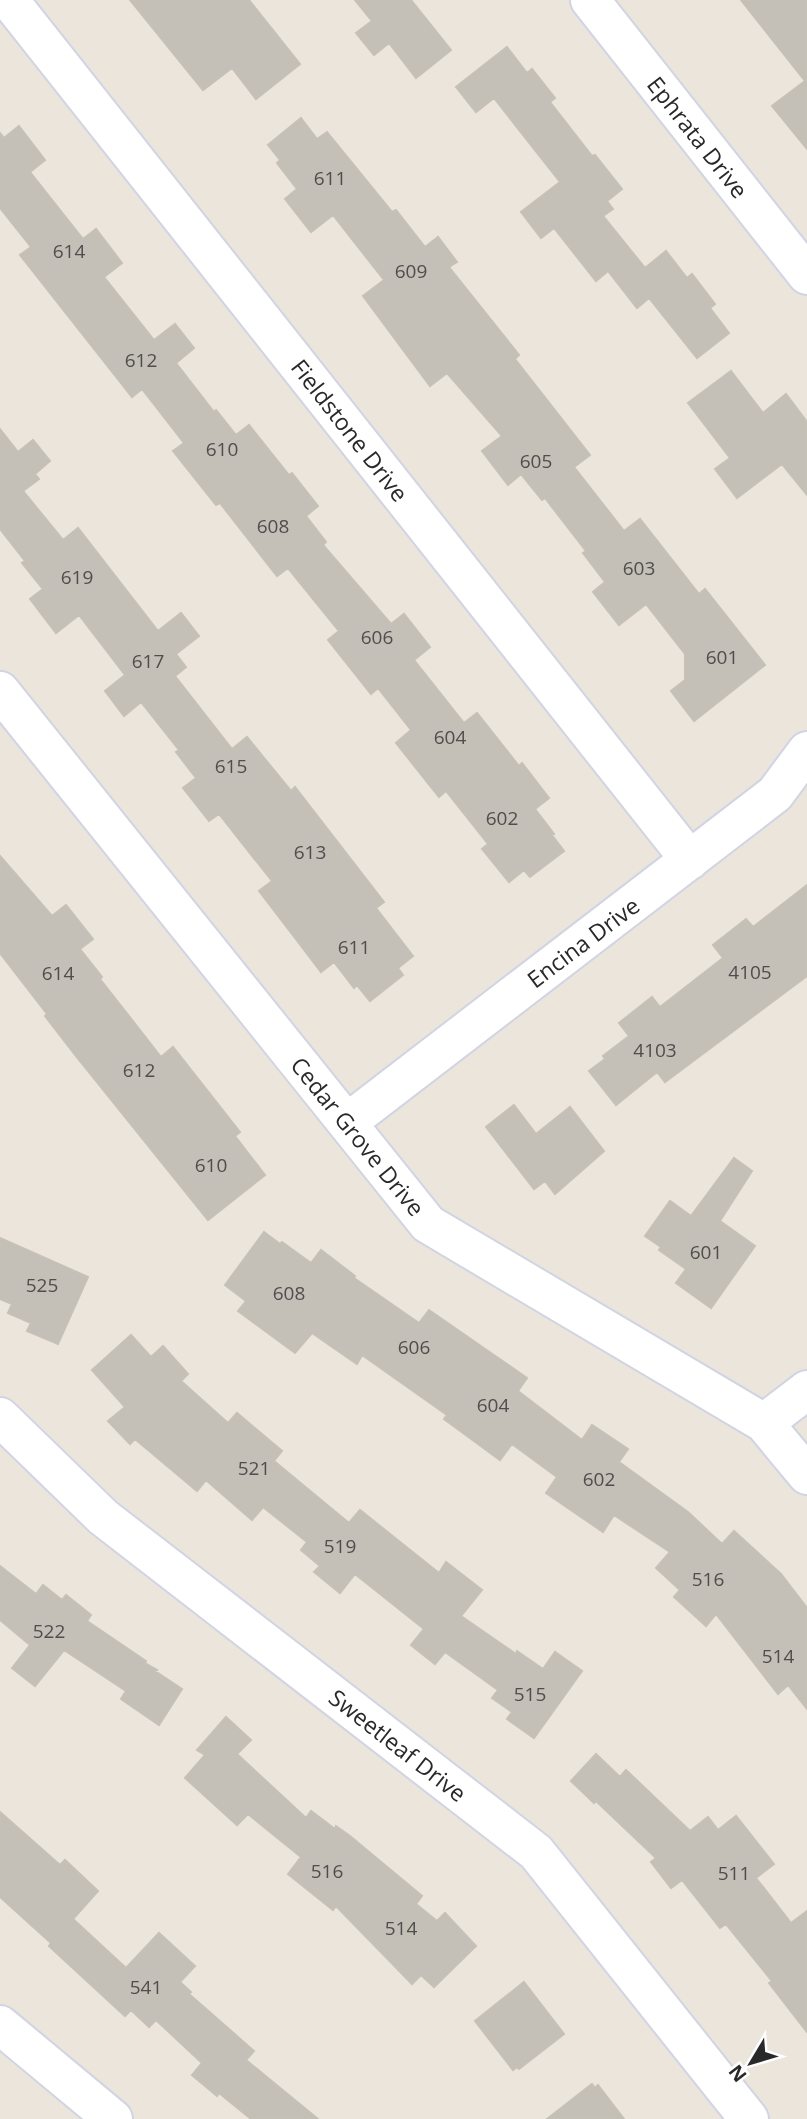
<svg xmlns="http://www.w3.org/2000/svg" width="807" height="2119" font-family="'Open Sans',sans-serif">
	<rect width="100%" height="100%" fill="#ebe5dc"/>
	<!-- building -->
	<path fill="#c4bfb7" stroke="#c6c1b6" stroke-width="2" d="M130,0H249L300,64L256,99L232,68L203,90Z
		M355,0H411L451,50L416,78L389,43L374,55L356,33L372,21Z
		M741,0H807V149L772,106L805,81Z
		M507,47L527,73L532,69L555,98L550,102L592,156L595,155L622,189L607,201L613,209L603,216L645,268L666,251L687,278L692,274L715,304L710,308L729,333L697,358L649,298L637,308L608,271L596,281L554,228L541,238L521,212L560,182L494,98L476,112L456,87Z
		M301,118L317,139L327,132L392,212L396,210L425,247L438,237L457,262L449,267L519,355L515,359L590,455L574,467L624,531L640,519L699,594L705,589L765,665L694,721L671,691L685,680V654L646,604L619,625L593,592L605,582L583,553L586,551L545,498L542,500L521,474L508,485L482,451L502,436L447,373L430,386L363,296L384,280L333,215L311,232L285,199L297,189L277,163L280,160L268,145Z
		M19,126L45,160L30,172L83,239L96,229L122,263L104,277L154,340L175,324L194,348L176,363L214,412L216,410L236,435L249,425L289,475L292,473L318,506L306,516L326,542L323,545L391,624L404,614L430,647L414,660L464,723L477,713L519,766L522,763L549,798L535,809L554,834L552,835L564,851L530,877L524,870L509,882L482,849L488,844L446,791L439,797L396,743L411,730L378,688L371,694L328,640L339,631L288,568L277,576L220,503L216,505L173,451L184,443L142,389L132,397L20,255L31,247L0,208V133L4,138Z
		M731,371L763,413L786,394L807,422V495L782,464L737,498L715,469L730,458L688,403Z
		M0,429L18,452L33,440L50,461L35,474L39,479L23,491L63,540L78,528L158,631L181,613L199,636L176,654L186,667L175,676L232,749L247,737L291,791L295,787L384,902L376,908L413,956L398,968L403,975L370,1001L357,985L354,988L334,962L321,972L295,938L259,891L272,881L219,814L209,821L183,788L196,778L176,752L179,750L141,702L124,716L105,691L125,675L79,615L56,633L30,599L43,589L22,563L25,561L0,529Z
		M0,856L52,916L66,905L93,939L80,949L102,977L100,979L161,1057L173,1047L240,1132L235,1136L265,1175L208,1220L76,1056L45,1016L47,1014L0,953Z
		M807,885V976L665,1082L657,1072L616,1105L589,1071L605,1059L603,1056L629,1036L619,1023L652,997L660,1007L723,958L713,945L746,919L753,927Z
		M514,1105L536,1134L570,1107L604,1151L555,1194L545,1181L534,1189L486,1127Z
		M734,1158L752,1171L720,1221L755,1246L711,1308L676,1283L686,1269L659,1250L661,1247L645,1236L670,1201L691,1216Z
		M264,1232L280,1244L282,1242L311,1263L321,1250L355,1276L354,1278L419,1323L429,1310L527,1378L518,1391L582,1440L592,1425L628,1449L619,1462L688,1512L722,1544L734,1531L781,1574L807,1608V1709L788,1685L778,1694L716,1614L706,1626L674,1597L680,1590L656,1568L670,1552L614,1515L603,1532L546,1493L557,1477L512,1444L500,1460L444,1419L447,1415L362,1355L357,1364L312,1333L295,1353L238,1311L246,1301L225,1285Z
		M0,1238L88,1277L58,1344L27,1331L31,1323L8,1313L12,1304L0,1299Z
		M131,1335L151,1357L163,1346L188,1374L181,1381L228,1423L237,1413L282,1451L274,1461L349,1523L360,1510L439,1573L446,1562L482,1590L461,1616L516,1654L517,1651L543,1669L555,1652L582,1671L534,1738L507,1719L512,1712L492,1698L498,1690L445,1652L435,1664L411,1645L424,1629L355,1574L340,1593L314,1572L320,1566L301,1550L307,1542L263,1507L252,1520L206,1480L197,1491L135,1439L130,1444L108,1421L125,1407L92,1370Z
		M0,1566L36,1594L43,1585L62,1600L66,1595L91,1615L87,1621L146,1661L145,1663L157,1670L155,1671L182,1689L159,1725L121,1699L126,1691L64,1650L35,1686L12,1668L30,1645L0,1620Z
		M226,1717L251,1740L237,1754L306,1818L311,1811L335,1829L336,1826L350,1836L422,1896L416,1904L437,1921L445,1913L476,1946L434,1987L421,1975L412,1984L336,1906L333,1910L288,1874L301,1857L248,1814L237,1825L185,1778L205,1755L197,1750Z
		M596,1754L620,1777L626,1770L690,1831L708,1817L718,1830L736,1816L774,1864L756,1878L791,1923L807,1911V2032L769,1983L772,1981L726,1924L720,1928L682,1880L671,1888L651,1862L656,1858L596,1801L594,1803L571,1781Z
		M0,1812L60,1865L65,1860L98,1891L73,1919L126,1968L159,1933L195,1966L180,1982L191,1992L189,1994L254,2051L246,2060L318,2119H251L219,2093L217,2096L192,2075L202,2063L156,2020L149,2027L131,2010L125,2016L49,1946L51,1943L0,1897Z
		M524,1982L564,2034L519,2069L517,2067L513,2070L475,2021Z
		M592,2084L595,2088L598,2085L624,2119H547Z"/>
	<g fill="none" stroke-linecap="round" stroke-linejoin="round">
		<defs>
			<path id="minor" d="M9,0L690,860
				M590,0L807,275
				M0,691L428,1224L764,1423L807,1475
				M348,1122L775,794L807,751
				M0,1417L103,1517L536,1852L749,2119
				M764,1423L807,1390
				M0,2025L113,2119"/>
		</defs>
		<!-- minor casing -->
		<use href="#minor" stroke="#d1d4e2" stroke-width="42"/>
		<!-- minor -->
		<use href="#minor" stroke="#fff" stroke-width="38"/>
	</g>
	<g text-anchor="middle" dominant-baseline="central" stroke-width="7" stroke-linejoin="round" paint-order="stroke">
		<!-- number labels -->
		<g font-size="19" fill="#504e4c">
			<text x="330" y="178">611</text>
			<text x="69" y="251">614</text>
			<text x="411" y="271">609</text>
			<text x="141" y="360">612</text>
			<text x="222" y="449">610</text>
			<text x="536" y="461">605</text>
			<text x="273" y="526">608</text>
			<text x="639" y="568">603</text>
			<text x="77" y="577">619</text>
			<text x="377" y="637">606</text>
			<text x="722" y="657">601</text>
			<text x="148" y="661">617</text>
			<text x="450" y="737">604</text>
			<text x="231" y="766">615</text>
			<text x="502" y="818">602</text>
			<text x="310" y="852">613</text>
			<text x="354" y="947">611</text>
			<text x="750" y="972">4105</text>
			<text x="58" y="973">614</text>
			<text x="655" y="1050">4103</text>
			<text x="139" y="1070">612</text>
			<text x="211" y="1165">610</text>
			<text x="706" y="1252">601</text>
			<text x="42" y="1285">525</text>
			<text x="289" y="1293">608</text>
			<text x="414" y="1347">606</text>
			<text x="493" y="1405">604</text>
			<text x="254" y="1468">521</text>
			<text x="599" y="1479">602</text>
			<text x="340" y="1546">519</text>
			<text x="708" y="1579">516</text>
			<text x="49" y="1631">522</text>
			<text x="778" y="1656">514</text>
			<text x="530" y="1694">515</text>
			<text x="327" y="1871">516</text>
			<text x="734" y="1873">511</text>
			<text x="401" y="1928">514</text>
			<text x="146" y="1987">541</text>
		</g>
		<!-- street labels -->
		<g font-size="23" fill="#292929" stroke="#fff">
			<text transform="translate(698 137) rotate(52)">Ephrata Drive</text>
			<text transform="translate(350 430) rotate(52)">Fieldstone Drive</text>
			<text transform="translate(583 942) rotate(-37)">Encina Drive</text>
			<text transform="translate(358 1136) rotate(51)">Cedar Grove Drive</text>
			<text transform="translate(398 1745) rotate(38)">Sweetleaf Drive</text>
		</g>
	</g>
	<!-- north arrow -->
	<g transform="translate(751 2063) rotate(232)" stroke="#ffffff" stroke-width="5" paint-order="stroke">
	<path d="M0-5L12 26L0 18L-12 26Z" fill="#292929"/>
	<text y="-10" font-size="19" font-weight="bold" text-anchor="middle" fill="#292929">N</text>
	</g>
</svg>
